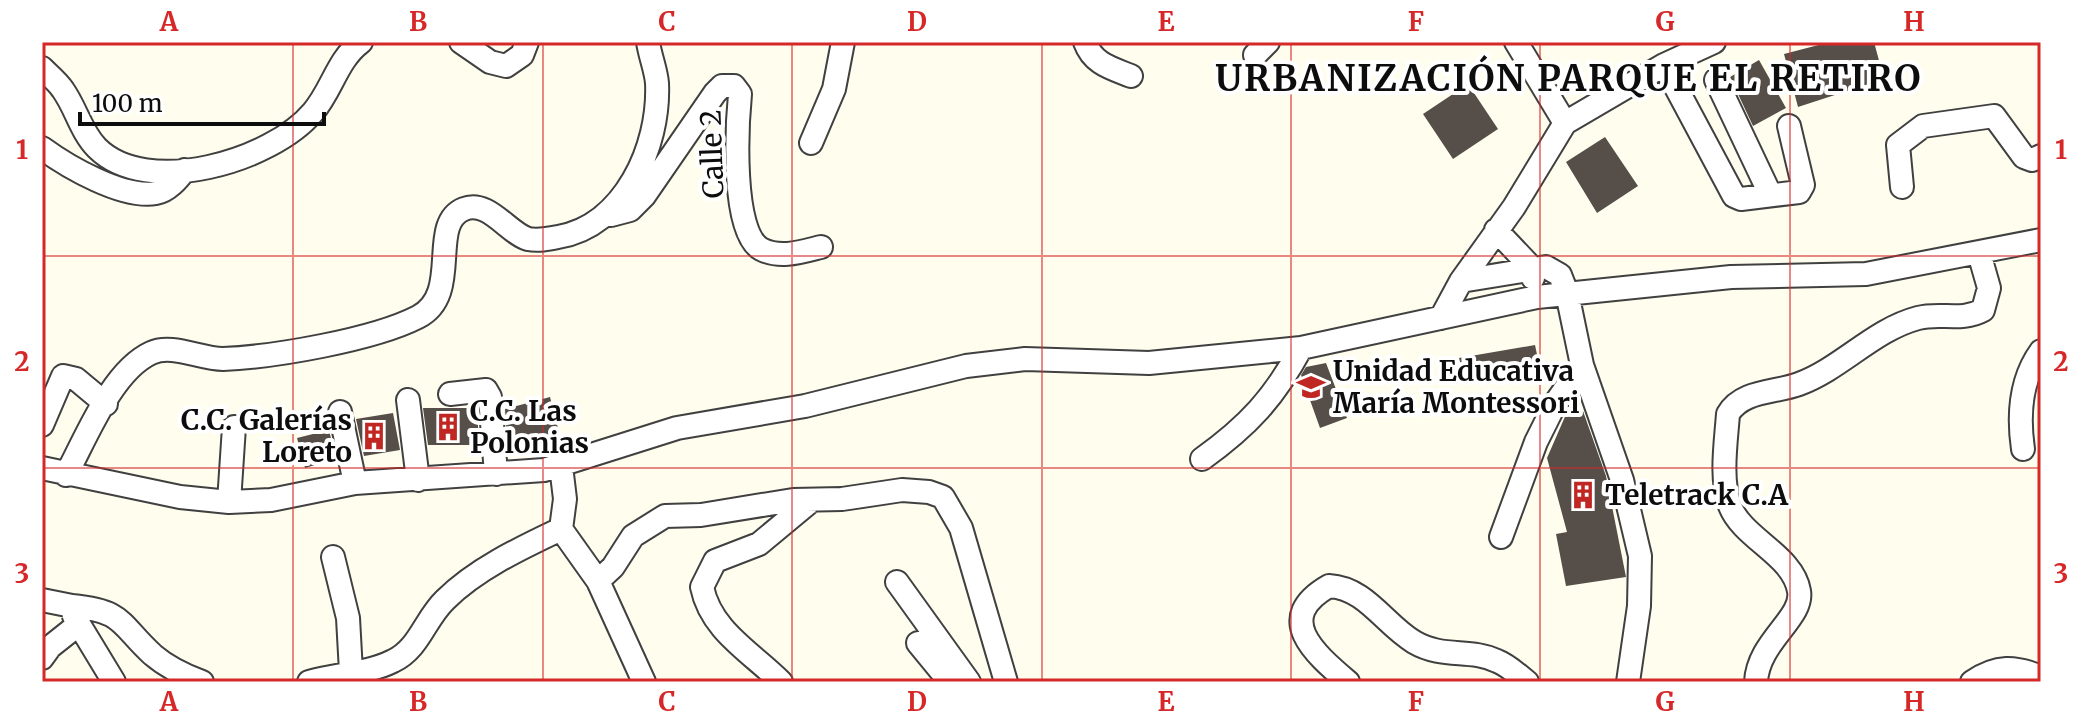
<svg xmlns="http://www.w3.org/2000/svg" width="2083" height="724" font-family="Merriweather,serif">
	<rect width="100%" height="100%" fill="#fffded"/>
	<!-- building -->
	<path fill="#564f49" d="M1830,42H1874L1884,79L1798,107L1784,54Z
		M1759,60L1786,108L1753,126L1730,77Z
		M1468,84L1498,129L1453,159L1423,114Z
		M1605,137L1638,186L1597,213L1566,162Z
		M1535,345L1540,369L1466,382L1459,358Z
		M1326,363L1347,418L1320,428L1301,375L1306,367Z
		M550,397L561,440L508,454L505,409Z
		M423,408H477L479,445H428Z
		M1583,411L1606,476L1626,577L1566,586L1556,534L1567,532L1547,458L1567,412Z
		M393,413L400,450L364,456L356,419Z
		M329,430L336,459L305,468L297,438Z"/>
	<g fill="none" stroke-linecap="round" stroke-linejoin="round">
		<defs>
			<path id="minor" d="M461,42L490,62L506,66L522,55L527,42
				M1085,42C1093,64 1111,68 1131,76
				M1516,42L1565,123
				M1255,55L1268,42
				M1664,65L1734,196L1741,199L1799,192L1803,185L1789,126
				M42,68C49,75 58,82 63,90C76,108 81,132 97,148C147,198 272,161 313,112C332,90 337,60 361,42
				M1716,80L1770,194
				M811,143L834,89L843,42
				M42,148C68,167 123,199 156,193C168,191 178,179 185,170
				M1902,187L1898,145L1923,126L1994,116L2024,157L2032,160L2041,156
				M611,215L630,210L644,196L715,93L722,86H734L740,94C737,125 731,232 761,249C780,259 801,252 821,247
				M1496,230L1531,267L1533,278
				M1461,281L1546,267L1560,275L1567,293L1582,365L1622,480L1640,556L1639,606L1628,682
				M1441,318L1461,281L1514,207L1565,123L1664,65L1714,42
				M450,394L486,390L490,397L496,474
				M408,400L418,480
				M340,412L355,483
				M42,425L63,376L76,379L106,404
				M2023,449C2018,415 2020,380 2041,351
				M1202,459C1248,426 1274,398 1301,348
				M42,468L180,497L229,502L271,500L355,483L544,470L677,428L805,406L966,366L1025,359L1149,363L1301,348L1537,297L1731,277L1866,274L2041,240
				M66,475C86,438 112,371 151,353C172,343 200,359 223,359C273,357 373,340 418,317C463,294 427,224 464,209C488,199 508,233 528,239C538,241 548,239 558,237C624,226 660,147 657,83C656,70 650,56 648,42
				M229,502L234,427
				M561,529L598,581L644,682
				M1501,537L1536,442L1556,402L1582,365
				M333,557L348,618L351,672
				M598,581L613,567L633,536L665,516L701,515L793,500L842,499L902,490L929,492L943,497L961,528L1006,682
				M897,582L969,682
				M42,600L72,606
				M918,643L950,682
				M42,658L50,647L79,624
				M114,682L74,616L72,606C125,611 119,624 153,655C167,667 186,676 202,682
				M309,682C336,674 367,674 393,661C419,649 425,619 445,600C476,569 521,548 561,529L565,499L561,466
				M781,682C751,652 711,631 702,587L715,561L759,544L812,500
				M1348,682C1314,653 1273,618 1329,586C1366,588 1384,624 1414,642C1443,659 1470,648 1497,661C1508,665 1518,675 1527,682
				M1756,682C1758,641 1804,618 1799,591C1793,555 1743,539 1730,506C1720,479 1726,442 1728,414C1742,390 1775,393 1799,384C1842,368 1873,330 1918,318C1941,312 1961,322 1983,310L1989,288L1979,253
				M1972,682C1997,665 2015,666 2041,677"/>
		</defs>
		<!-- minor casing -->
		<use href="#minor" stroke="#404040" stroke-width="26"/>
		<!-- minor -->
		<use href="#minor" stroke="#fff" stroke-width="22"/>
	</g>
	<!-- grid -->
	<path fill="none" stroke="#d62828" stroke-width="2" stroke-opacity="0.55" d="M293,42V682M543,42V682M792,42V682M1042,42V682M1291,42V682M1540,42V682M1790,42V682M42,256H2041M42,468H2041"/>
	<!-- icons -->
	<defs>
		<symbol id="school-bare" viewBox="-9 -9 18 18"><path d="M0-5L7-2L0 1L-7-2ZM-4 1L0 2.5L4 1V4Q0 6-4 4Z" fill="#c02722" stroke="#fff" stroke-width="2.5" paint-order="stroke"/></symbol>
		<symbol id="building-bare" viewBox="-9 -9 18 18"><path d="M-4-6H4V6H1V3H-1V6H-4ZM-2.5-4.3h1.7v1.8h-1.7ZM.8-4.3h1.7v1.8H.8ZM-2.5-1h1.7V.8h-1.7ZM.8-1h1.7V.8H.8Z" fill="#c02722" stroke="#fff" stroke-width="2.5" paint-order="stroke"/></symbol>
	</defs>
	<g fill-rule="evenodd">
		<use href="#school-bare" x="1291" y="367" width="40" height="40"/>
		<use href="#building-bare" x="428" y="407" width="40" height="40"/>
		<use href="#building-bare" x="354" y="416" width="40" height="40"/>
		<use href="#building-bare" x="1563" y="475" width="40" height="40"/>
	</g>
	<g text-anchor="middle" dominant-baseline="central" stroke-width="8" stroke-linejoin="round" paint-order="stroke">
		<!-- street labels -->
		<g font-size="28" fill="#0d0d0d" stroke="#fff">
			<text transform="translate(712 154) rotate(-92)">Calle 2</text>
		</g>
		<!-- poi labels -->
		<g font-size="28" font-weight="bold" fill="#0d0d0d" stroke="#fff" text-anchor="start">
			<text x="1333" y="371">Unidad Educativa<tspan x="1333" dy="32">María Montessori</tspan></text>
			<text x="470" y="411">C.C. Las<tspan x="470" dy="32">Polonias</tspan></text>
			<text x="352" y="420" text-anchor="end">C.C. Galerías<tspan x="352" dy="32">Loreto</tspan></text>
			<text x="1605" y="495">Teletrack C.A</text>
		</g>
		<!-- district labels -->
		<g font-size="36" font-weight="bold" letter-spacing="2" fill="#0d0d0d" stroke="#fff">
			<text x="1569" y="78">URBANIZACIÓN PARQUE EL RETIRO</text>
		</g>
	</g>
	<!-- border -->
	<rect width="2083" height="724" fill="none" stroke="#ffffff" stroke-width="88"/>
	<!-- scale -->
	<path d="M80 112v12h244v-12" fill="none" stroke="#0d0d0d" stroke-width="4"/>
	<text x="92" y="112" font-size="24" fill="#0d0d0d" stroke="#ffffff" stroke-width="6" paint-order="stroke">100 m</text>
	<rect x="44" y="44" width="1995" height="636" fill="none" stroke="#d62828" stroke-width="3"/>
	<g font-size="26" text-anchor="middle" font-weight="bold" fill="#d62828">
		<text x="169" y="31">A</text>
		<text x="418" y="31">B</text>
		<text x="667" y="31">C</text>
		<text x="917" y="31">D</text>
		<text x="1166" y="31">E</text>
		<text x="1416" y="31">F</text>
		<text x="1665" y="31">G</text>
		<text x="1914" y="31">H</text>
		<text x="22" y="159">1</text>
		<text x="2061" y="159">1</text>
		<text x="22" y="371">2</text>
		<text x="2061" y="371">2</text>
		<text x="22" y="583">3</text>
		<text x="2061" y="583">3</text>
		<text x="169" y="711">A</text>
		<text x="418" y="711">B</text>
		<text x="667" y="711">C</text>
		<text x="917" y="711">D</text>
		<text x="1166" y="711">E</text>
		<text x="1416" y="711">F</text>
		<text x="1665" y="711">G</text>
		<text x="1914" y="711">H</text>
	</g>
</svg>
